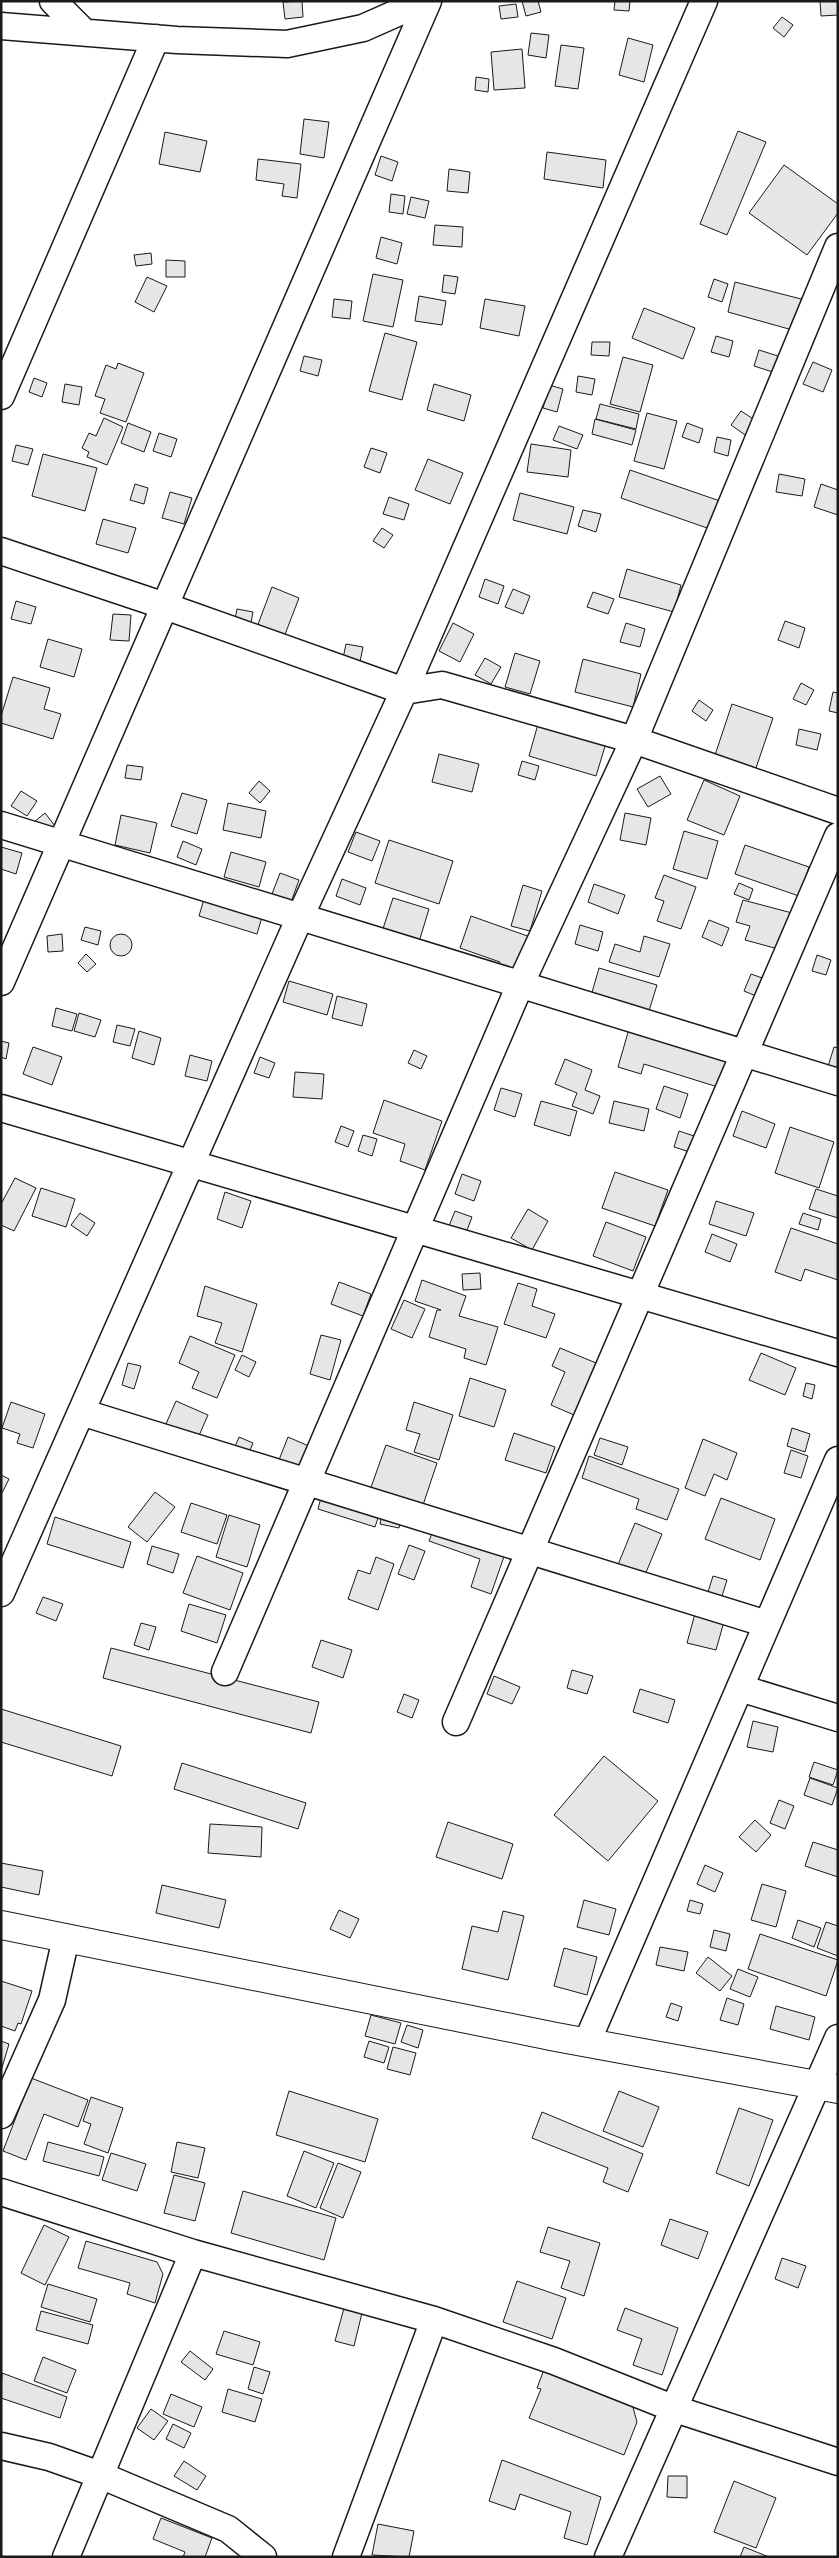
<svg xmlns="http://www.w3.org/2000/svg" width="839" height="2558" font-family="Jost,sans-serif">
	<rect width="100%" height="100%" fill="#fff"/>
	<!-- building -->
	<path fill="#e6e6e6" stroke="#1a1a1a" d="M302,1L303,17L285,19L283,2Z
		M522,1H538L541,12L526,16Z
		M615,1H630L629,11L614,10Z
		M820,1H838V15L821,16Z
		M516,4L518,17L501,19L499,6Z
		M782,17L793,25L784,37L773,28Z
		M531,33L549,35L546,58L528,55Z
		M628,38L653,45L644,82L619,75Z
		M561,45L584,48L578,89L555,86Z
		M522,49L525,88L494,90L491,52Z
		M476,77L489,79L488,92L475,90Z
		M304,119L329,122L324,158L300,154Z
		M738,131L766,142L727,235L700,224Z
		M165,132L207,141L200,172L159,164Z
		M547,152L606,160L603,188L544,179Z
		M381,156L398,162L392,181L375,175Z
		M258,159L301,164L297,198L282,196L284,184L256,180Z
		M784,165L838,204V213L807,255L749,213Z
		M449,169L470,172L468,193L447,191Z
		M391,194L405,196L403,214L389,212Z
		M411,197L429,201L425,218L407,214Z
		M435,225L463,227L462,247L433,245Z
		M381,237L402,243L397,264L376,258Z
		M151,253L152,264L136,266L134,255Z
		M166,260L185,261V277H166Z
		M373,274L403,280L393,327L363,321Z
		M444,275L458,277L455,294L442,292Z
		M147,277L167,286L154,312L135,302Z
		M714,279L728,284L722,302L708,297Z
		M735,282L805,300L796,331L728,312Z
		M419,296L446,301L442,325L415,321Z
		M334,299L352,301L350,319L332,317Z
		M485,299L525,306L519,336L480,328Z
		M644,308L695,328L683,359L632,338Z
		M385,333L417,342L402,400L369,391Z
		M716,336L733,341L729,357L711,352Z
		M592,342H610L609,356L591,355Z
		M759,350L784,358L779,374L754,366Z
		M304,356L322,360L318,376L300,371Z
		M623,357L653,365L640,412L610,404Z
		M813,362L832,370L823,392L803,384Z
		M118,363L144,373L126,422L100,413L105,399L95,396L106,365L116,369Z
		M578,376L595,379L592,395L576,392Z
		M34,378L47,383L42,397L29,392Z
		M65,384L82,387L79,405L62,402Z
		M434,384L471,395L464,421L427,410Z
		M549,385L563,389L557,412L543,408Z
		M600,404L639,414L636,429L596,419Z
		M741,411L758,422L748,437L731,425Z
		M647,413L677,421L664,469L634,461Z
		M104,418L123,427L107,465L87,457L89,452L82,448L89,433L96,436Z
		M595,419L636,430L632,445L592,434Z
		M128,423L151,432L144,452L121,443Z
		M687,423L703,429L699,443L682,437Z
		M559,426L583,435L577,449L553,440Z
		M159,433L177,439L171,457L153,451Z
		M717,437L731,440L728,456L714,452Z
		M531,444L571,450L568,477L527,472Z
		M16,445L33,449L28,465L12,461Z
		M371,448L387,453L380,473L364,467Z
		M43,454L97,468L85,511L32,496Z
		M428,459L463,473L450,504L415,490Z
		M630,470L720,501L710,529L621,498Z
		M779,474L805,479L802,496L776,492Z
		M135,484L148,488L144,504L130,500Z
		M821,484L838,490V515L814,507Z
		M170,492L192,498L184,524L162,518Z
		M520,493L574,507L567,534L513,520Z
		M389,497L409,504L404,520L383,514Z
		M583,510L601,514L596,532L578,526Z
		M103,519L136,528L128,553L96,544Z
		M382,528L393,535L384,548L373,541Z
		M627,569L681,585L674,612L619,597Z
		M485,579L504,586L498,604L479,597Z
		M272,587L299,598L284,637L257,627Z
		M513,589L530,596L523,614L505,607Z
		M593,592L614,599L608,614L587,607Z
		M16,601L36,607L31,624L11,619Z
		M237,609L253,612L250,628L234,624Z
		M113,614L131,615L129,641L110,640Z
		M785,621L805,628L799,648L778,640Z
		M453,623L474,634L460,662L439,651Z
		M626,623L645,629L640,647L620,642Z
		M48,639L82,649L74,677L40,667Z
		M346,644L363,647L359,667L342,663Z
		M515,653L540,661L530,694L505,687Z
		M485,658L501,667L491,684L475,675Z
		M583,659L641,674L633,707L575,692Z
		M13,677L50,688L44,709L61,714L53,739L1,723V716Z
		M801,683L814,690L806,705L793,699Z
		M833,692L838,693V713L829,711Z
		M699,700L713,710L706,721L692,711Z
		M732,704L773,718L756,768L715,755Z
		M538,724L606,743L596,776L529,756Z
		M799,729L821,734L817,750L796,745Z
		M439,754L479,764L472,792L432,782Z
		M522,761L539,766L535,780L518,775Z
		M127,765L143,767L141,780L125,778Z
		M660,776L671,794L648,807L637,789Z
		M704,780L740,796L724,835L687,820Z
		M259,781L270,791L260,803L249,793Z
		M21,791L37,801L27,816L11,806Z
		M182,793L207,800L197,834L171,826Z
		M228,803L266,811L261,838L223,830Z
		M45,813L55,826L43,835L34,822Z
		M625,813L651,818L646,845L620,840Z
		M121,815L157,823L150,853L115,845Z
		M684,831L718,841L707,879L673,869Z
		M356,832L380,841L372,861L348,852Z
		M389,840L453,861L439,904L375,883Z
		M183,841L202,849L196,865L177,857Z
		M745,845L809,867L799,896L735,874Z
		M1,847L22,853L16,874L1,869Z
		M231,852L266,862L259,887L224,877Z
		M280,873L299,880L291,902L272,894Z
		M664,875L696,887L681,929L657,921L664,901L655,898Z
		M342,879L366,888L360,905L336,896Z
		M739,883L753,889L749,900L734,894Z
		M594,884L625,895L618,914L588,902Z
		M523,885L542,891L530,931L511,926Z
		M393,898L429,909L415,955L378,944Z
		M204,899L262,917L257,934L199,916Z
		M743,900L792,913L782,950L745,940L750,926L736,922Z
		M471,916L533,938L519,979L497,971L500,962L460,948Z
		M709,920L729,928L722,946L702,937Z
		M580,925L603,932L598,951L575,944Z
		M85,927L101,931L98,945L81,940Z
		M62,934L63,951L48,952L47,936Z
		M110 945a11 11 0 1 1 22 0a11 11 0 1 1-22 0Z
		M644,936L670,944L659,977L609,962L615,944L640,952Z
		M86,954L96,964L87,972L78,963Z
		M817,955L831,960L826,975L812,971Z
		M599,968L657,985L644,1027L587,1010Z
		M751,974L768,980L761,998L744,991Z
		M289,981L333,994L327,1015L283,1002Z
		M337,996L367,1004L362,1026L332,1018Z
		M56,1008L77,1014L72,1031L52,1026Z
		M79,1013L101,1020L95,1037L74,1031Z
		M117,1025L135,1029L130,1046L113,1042Z
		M629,1029L729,1060L721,1088L644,1064L641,1074L618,1067Z
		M139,1031L161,1038L154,1065L132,1058Z
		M1,1041L9,1043L6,1059L1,1057Z
		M33,1047L62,1057L52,1085L23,1074Z
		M834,1047L838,1048V1077L826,1073Z
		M414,1050L427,1056L421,1069L408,1063Z
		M190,1055L212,1061L207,1081L185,1076Z
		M260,1057L275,1063L269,1078L254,1073Z
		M565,1059L592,1070L585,1090L600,1096L593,1114L572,1106L577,1093L555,1084Z
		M295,1072L324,1074L322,1099L293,1097Z
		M664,1086L688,1094L680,1118L656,1109Z
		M501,1088L522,1094L515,1117L494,1110Z
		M384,1100L442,1121L425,1170L400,1161L405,1144L373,1133Z
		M541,1101L577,1111L570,1136L534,1125Z
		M614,1101L649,1109L644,1131L609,1123Z
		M742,1111L775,1124L766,1148L733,1136Z
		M341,1126L354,1131L348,1147L335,1142Z
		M790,1127L834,1142L819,1188L775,1173Z
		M679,1131L697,1137L693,1153L674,1147Z
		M363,1135L377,1139L372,1156L358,1151Z
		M615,1172L668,1190L655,1226L602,1208Z
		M462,1174L481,1181L474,1201L455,1194Z
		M15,1178L36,1188L14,1231L1,1225V1204Z
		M41,1188L75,1199L66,1227L32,1216Z
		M816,1189L838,1196V1218L809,1209Z
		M225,1192L251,1201L242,1228L217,1219Z
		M716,1201L754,1213L746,1236L709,1224Z
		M528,1209L548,1221L532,1250L511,1238Z
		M455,1211L472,1217L466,1233L449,1226Z
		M80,1213L95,1223L87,1236L71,1225Z
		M803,1213L821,1219L818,1230L799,1224Z
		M606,1222L646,1237L633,1271L593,1256Z
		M791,1228L838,1244V1280L805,1269L801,1281L775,1272Z
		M712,1234L737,1244L730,1262L705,1252Z
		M480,1273L481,1289L463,1290L462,1274Z
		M422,1280L466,1296L459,1316L498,1327L486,1365L464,1358L466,1349L429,1337L437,1310H441L415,1301Z
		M339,1282L371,1294L363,1316L331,1304Z
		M518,1283L537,1289L532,1306L555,1314L546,1338L504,1324Z
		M205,1286L257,1304L242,1352L215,1343L222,1323L197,1316Z
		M404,1300L425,1309L412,1338L391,1329Z
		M321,1335L341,1340L330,1380L310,1374Z
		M190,1336L235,1355L217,1398L192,1388L199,1372L179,1363Z
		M560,1348L596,1363L574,1415L551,1405L565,1372L552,1366Z
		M761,1353L796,1368L785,1395L749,1380Z
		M242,1355L256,1362L249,1377L235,1370Z
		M128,1363L141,1366L134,1389L122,1385Z
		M470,1378L506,1390L494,1427L459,1416Z
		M806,1383L815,1385L812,1399L803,1396Z
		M176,1401L208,1415L194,1447L162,1433Z
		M11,1402L45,1414L33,1448L17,1443L20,1434L2,1428Z
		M414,1402L453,1415L439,1460L414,1452L420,1434L406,1430Z
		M792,1428L810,1434L805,1452L787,1446Z
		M514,1433L555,1447L546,1473L505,1460Z
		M239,1437L253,1443L248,1455L234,1449Z
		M288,1437L311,1447L297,1480L275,1470Z
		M600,1438L628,1447L622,1465L594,1455Z
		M703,1439L737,1453L727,1480L714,1474L705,1496L685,1488Z
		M386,1445L437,1463L421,1511L369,1493Z
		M791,1450L808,1456L801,1478L784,1473Z
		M589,1456L679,1489L667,1520L636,1509L639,1499L582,1478Z
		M1,1475L9,1479L2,1493L1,1492Z
		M324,1486L383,1503L375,1527L318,1509Z
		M155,1492L175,1507L147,1542L128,1527Z
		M721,1498L775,1519L760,1560L705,1539Z
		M191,1503L227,1515L217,1544L181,1532Z
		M384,1505L403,1509L399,1528L380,1524Z
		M229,1515L260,1525L247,1567L216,1557Z
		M55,1517L131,1542L123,1568L47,1544Z
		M437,1520L508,1545L491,1594L471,1587L480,1559L429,1541Z
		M635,1523L662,1534L642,1582L615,1572Z
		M409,1545L425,1551L414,1580L398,1574Z
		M152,1546L179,1554L173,1573L147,1564Z
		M197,1556L243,1573L230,1610L183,1593Z
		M376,1557L394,1564L378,1610L348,1599L358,1570L370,1574Z
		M713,1576L727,1580L722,1596L708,1592Z
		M43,1597L63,1604L56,1621L36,1613Z
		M189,1604L226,1615L217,1643L181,1631Z
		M696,1610L725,1618L716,1650L687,1643Z
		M141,1623L156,1627L149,1650L134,1645Z
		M321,1640L352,1650L343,1678L312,1667Z
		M111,1648L319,1702L311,1733L103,1678Z
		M572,1670L593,1676L587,1694L567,1688Z
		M494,1676L520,1687L512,1704L487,1694Z
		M640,1689L675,1700L668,1723L633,1712Z
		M404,1694L419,1700L412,1718L397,1712Z
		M1,1709L121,1746L112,1776L1,1742Z
		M753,1721L778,1727L773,1752L747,1747Z
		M604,1756L658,1801L608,1861L554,1815Z
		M814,1762L838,1770L833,1785L809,1777Z
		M182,1763L306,1803L298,1829L174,1789Z
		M810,1778L838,1788L832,1805L804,1795Z
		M779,1800L794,1806L785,1829L770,1823Z
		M755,1820L771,1835L756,1852L739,1837Z
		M448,1822L513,1844L502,1879L436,1857Z
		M210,1824L262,1827L261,1857L208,1853Z
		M813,1842L838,1850V1877L805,1866Z
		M1,1863L43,1871L39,1895L1,1887Z
		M705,1865L723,1873L715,1892L697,1884Z
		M762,1884L786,1891L776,1927L751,1920Z
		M162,1885L226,1900L219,1928L156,1913Z
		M584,1900L616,1909L609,1935L577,1927Z
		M690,1900L703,1904L700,1914L687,1911Z
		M339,1910L359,1919L350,1938L330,1929Z
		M503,1911L524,1916L508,1980L462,1969L472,1926L498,1932Z
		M798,1920L821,1928L814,1947L792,1938Z
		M826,1922L838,1926V1956L817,1948Z
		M714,1930L730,1934L726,1951L710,1947Z
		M760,1934L838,1960L826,1996L748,1969Z
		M660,1947L688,1952L684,1971L656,1965Z
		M564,1948L597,1957L587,1995L554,1986Z
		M708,1957L732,1976L720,1991L696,1973Z
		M738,1969L758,1977L750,1997L730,1989Z
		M1,1981L32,1991L21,2024L18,2023L15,2031L1,2026Z
		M727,1998L744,2004L738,2025L720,2020Z
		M671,2003L682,2007L678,2021L666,2017Z
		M776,2006L815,2017L809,2040L770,2029Z
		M371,2015L401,2023L395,2044L365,2036Z
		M407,2025L423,2030L418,2048L401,2042Z
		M1,2041L9,2044L1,2071Z
		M369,2041L389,2047L384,2063L364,2057Z
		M393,2047L416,2053L410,2075L387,2069Z
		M31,2078L88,2100L78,2127L44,2114L26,2160L3,2151Z
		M289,2091L378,2119L365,2162L276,2135Z
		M619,2091L659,2107L643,2147L603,2131Z
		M91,2097L123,2108L108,2153L84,2144L91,2124L83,2121Z
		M739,2108L773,2120L749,2186L716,2173Z
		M542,2112L643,2154L628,2192L603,2182L608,2168L532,2138Z
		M48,2142L104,2157L99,2176L43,2161Z
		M177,2142L205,2148L198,2178L171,2172Z
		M304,2151L334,2163L316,2208L287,2196Z
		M111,2153L146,2164L137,2191L102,2180Z
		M338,2163L361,2172L343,2218L320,2208Z
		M174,2175L205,2183L195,2221L164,2213Z
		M243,2191L336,2218L324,2260L231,2233Z
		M670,2219L708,2232L698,2259L661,2245Z
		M44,2225L69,2237L45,2285L21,2273Z
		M548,2227L600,2243L584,2296L561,2288L570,2261L540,2252Z
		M86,2241L157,2262L163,2274L155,2303L127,2294L130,2283L78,2268Z
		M782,2258L806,2266L798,2288L775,2279Z
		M517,2281L566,2298L552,2339L503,2322Z
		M48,2284L97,2299L90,2322L41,2307Z
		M344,2308L362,2313L354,2346L335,2341Z
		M625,2308L678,2328L662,2375L633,2365L642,2339L617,2330Z
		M41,2311L93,2325L88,2344L36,2330Z
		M224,2331L260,2342L253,2365L216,2354Z
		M190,2351L213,2369L205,2380L181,2362Z
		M43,2357L76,2370L67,2393L34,2381Z
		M254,2367L270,2372L263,2394L248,2389Z
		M545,2367L631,2400L637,2422L624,2455L529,2418L541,2389L537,2388Z
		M2,2373L67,2397L60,2418L1,2398Z
		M228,2389L262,2399L255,2422L222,2412Z
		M171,2394L202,2407L194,2427L163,2414Z
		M151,2409L168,2421L154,2440L137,2428Z
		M173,2424L191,2433L184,2448L166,2439Z
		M502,2460L601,2497L587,2545L564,2538L571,2512L520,2494L515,2510L489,2501Z
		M184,2461L206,2476L197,2490L174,2476Z
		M668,2476H687V2498L667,2497Z
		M734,2481L776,2498L756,2548L714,2532Z
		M161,2518L212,2538L205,2557H183L185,2552L153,2539Z
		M378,2524L414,2531L409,2557L372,2555Z
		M744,2547L769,2557H740Z"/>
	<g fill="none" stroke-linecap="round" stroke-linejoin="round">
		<defs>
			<path id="minor" d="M53,1L84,32
				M1,26L177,40L287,44L363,28L424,1
				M1,396L156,38
				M1,551L165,606L404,691L442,685L634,740L838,811
				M1,825L838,1082
				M1,982L428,1
				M1,1108L838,1353
				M81,1412L767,1624
				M1,1593L300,917L404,691L704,1
				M225,1672L520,985L634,740L838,247
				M740,1688L838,1718
				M456,1722L838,836
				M587,2042L838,1460
				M1,2115L52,2000L66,1938
				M1,2192L193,2253L434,2320L554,2361L675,2409L838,2462
				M1,2446L49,2457L100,2475L228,2529L263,2557
				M66,2557L193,2253
				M346,2557L434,2320
				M608,2557L838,2038"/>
			<path id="major" d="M1,1925L556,2037L838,2089"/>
		</defs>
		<!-- minor casing -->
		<use href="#minor" stroke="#1a1a1a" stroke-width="29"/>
		<!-- major casing -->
		<use href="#major" stroke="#1a1a1a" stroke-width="30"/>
		<!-- minor -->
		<use href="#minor" stroke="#fff" stroke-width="26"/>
		<!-- major -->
		<use href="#major" stroke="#fff" stroke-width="28"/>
	</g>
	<!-- border -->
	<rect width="839" height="2558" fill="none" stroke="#1a1a1a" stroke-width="5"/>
</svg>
